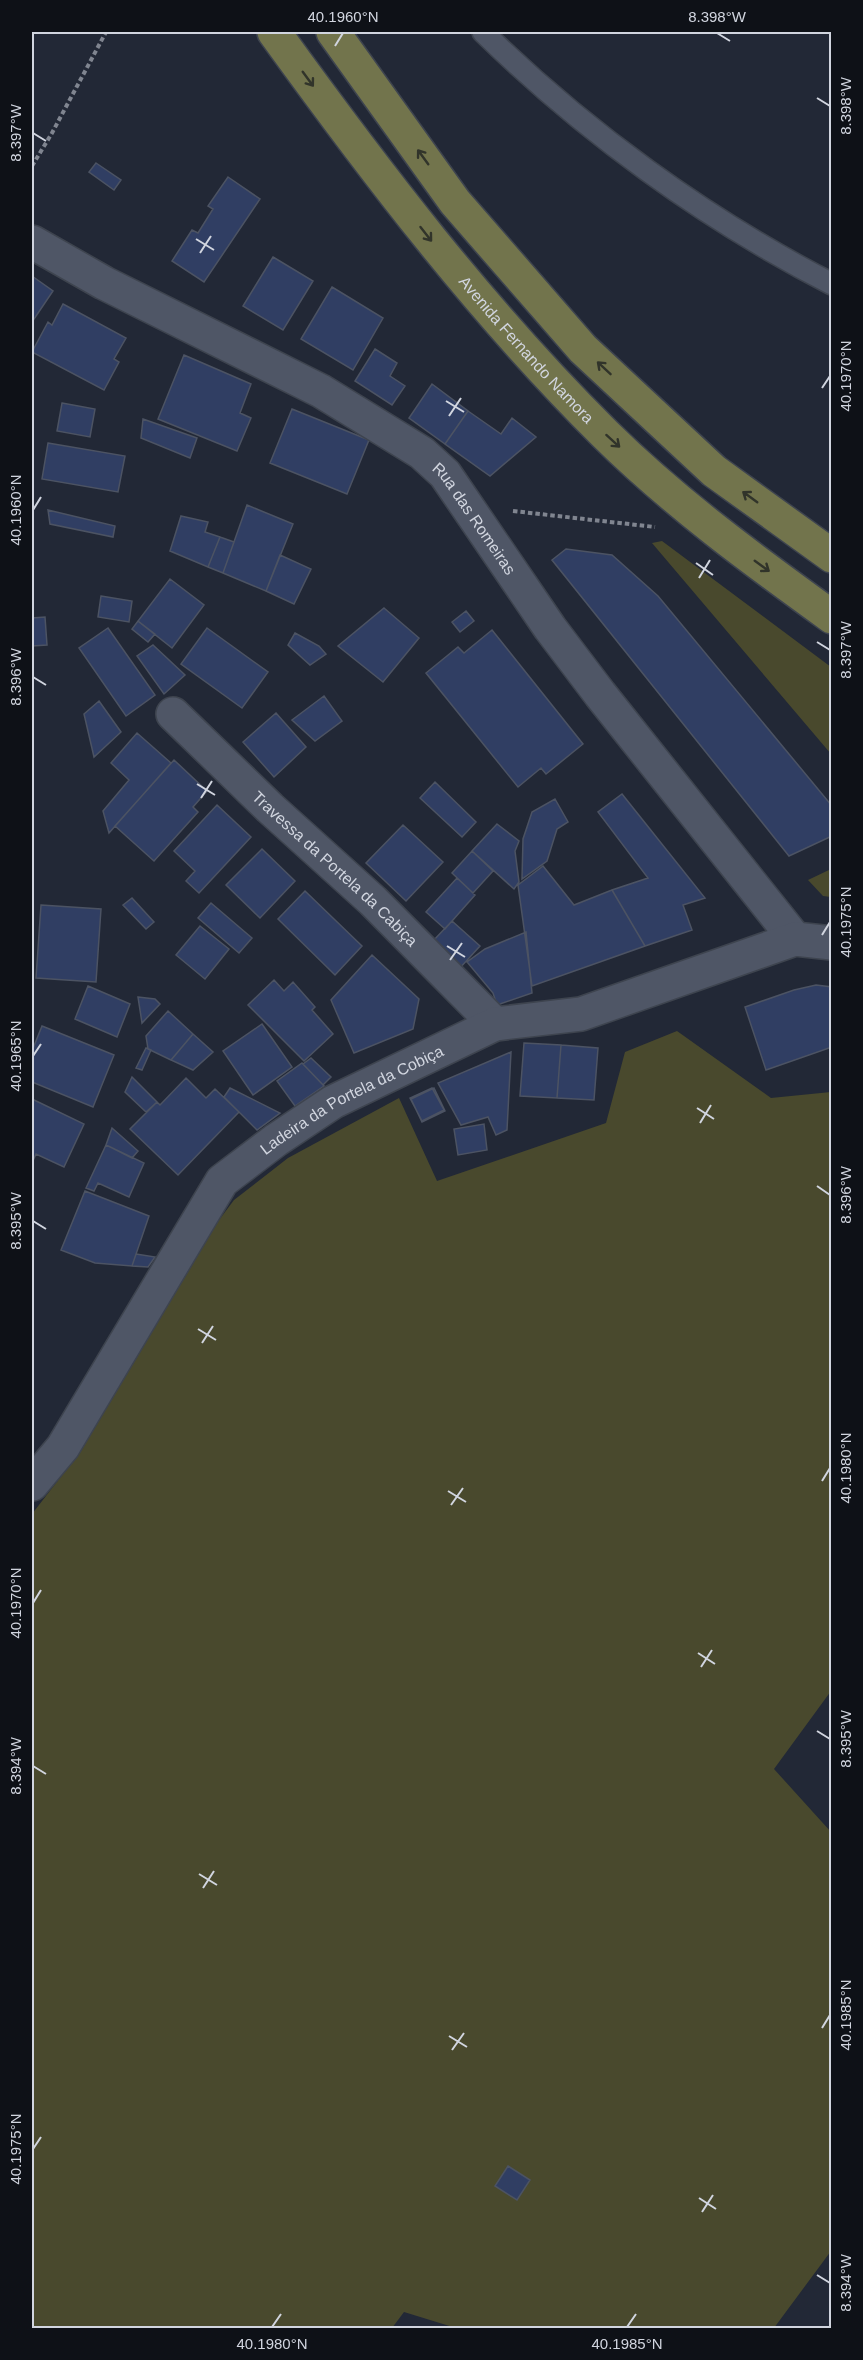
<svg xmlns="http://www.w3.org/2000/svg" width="863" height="2360" font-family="Helvetica,sans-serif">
	<rect width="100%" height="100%" fill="#222836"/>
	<!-- green -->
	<path fill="#49492d" d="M662,541L831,667V754L652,543Z
		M831,869V897L823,896L808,880Z
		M677,1031L771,1098L831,1092V1691L774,1769L831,1832V2251L774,2328H456L404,2312L392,2328H32V1514L76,1457L204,1240L234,1200L288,1158L399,1098L437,1181L606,1123L625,1052Z"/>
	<!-- building -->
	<path fill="#303e63" stroke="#4c5363" stroke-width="1.5" d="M96,163L121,180L114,190L89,172Z
		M228,177L260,199L204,282L172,261L192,230L198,233L213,209L208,206Z
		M273,257L313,281L283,330L243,306Z
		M32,276L53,291L32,322Z
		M332,287L383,318L353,370L301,339Z
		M63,304L126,338L114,359L119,362L104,390L32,352L48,322L52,325Z
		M375,349L397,363L390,376L405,386L392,405L355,381Z
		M184,355L251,384L240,413L251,418L237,451L158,419Z
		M432,384L468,411L445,444L409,418Z
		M62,403L95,409L90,437L57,431Z
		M292,409L369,440L347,494L270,463Z
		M468,411L501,434L512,418L536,437L490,476L445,444Z
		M143,419L197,438L190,458L141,438Z
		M48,443L125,456L118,492L42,479Z
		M247,505L293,524L266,591L223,573Z
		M48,510L115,526L113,537L50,524Z
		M181,516L208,522L205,532L220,537L208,567L170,551Z
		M220,537L234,542L223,573L208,567Z
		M566,549L612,555L658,596L832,806V836L789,856L552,560Z
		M280,555L311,569L294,604L266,591Z
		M170,579L204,605L172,648L138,621Z
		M101,596L132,601L129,622L98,617Z
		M384,608L419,638L383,682L338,646Z
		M466,611L474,621L460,632L452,622Z
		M45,617L47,645L32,646V618Z
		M138,621L155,634L148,642L132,629Z
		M108,628L155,695L126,716L79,648Z
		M207,628L268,672L242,708L181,664Z
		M492,630L583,744L546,774L541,768L518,787L426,673L458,647L464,653Z
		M295,633L319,646L326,654L310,665L288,645Z
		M153,645L185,675L164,694L137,656Z
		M324,696L342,721L315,741L292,720Z
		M99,701L121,732L94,757L84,714Z
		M276,713L306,747L274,777L243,742Z
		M137,733L171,763L109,833L103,811L129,780L111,763Z
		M174,760L207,791L193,807L198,812L154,861L115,826Z
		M435,782L476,822L462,837L420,798Z
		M622,794L705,898L683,905L692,930L645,946L612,890L648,878L598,812Z
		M555,799L568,822L557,829L547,861L522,879L523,839L532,812Z
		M217,805L251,837L199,893L186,881L195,871L174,851Z
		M497,824L519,841L515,851L519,882L514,889L472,851Z
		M403,825L443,862L406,901L366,863Z
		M262,849L295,881L260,918L226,885Z
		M472,851L493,871L473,893L452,873Z
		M543,866L574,905L612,890L645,946L532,986L518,885Z
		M457,878L475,895L445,929L426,912Z
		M305,891L362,946L335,975L278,919Z
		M132,898L154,922L146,929L123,905Z
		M211,903L252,938L239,953L198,918Z
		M41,905L101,909L96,982L36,978Z
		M452,921L480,946L459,969L432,942Z
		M200,926L229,949L205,979L176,955Z
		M526,932L532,993L497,1005L493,993L467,962L485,949Z
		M372,955L419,999L413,1029L354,1053L331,1000Z
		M274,980L284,991L293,982L315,1007L312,1010L333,1034L304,1061L248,1005Z
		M816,985L832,987V1047L766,1070L745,1007L794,990Z
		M88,986L130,1004L117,1037L75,1019Z
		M138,997L155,999L160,1004L142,1023Z
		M168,1011L193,1034L171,1060L148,1049L146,1036Z
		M262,1024L292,1067L253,1095L223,1051Z
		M42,1026L114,1055L93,1107L32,1082V1051Z
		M193,1034L213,1052L193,1070L171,1060Z
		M524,1043L561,1045L557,1098L520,1096Z
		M561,1045L598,1048L594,1100L557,1098Z
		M146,1048L151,1050L142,1070L136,1068Z
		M511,1052L507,1130L496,1135L488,1117L461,1125L438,1083Z
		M311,1058L331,1077L323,1085L303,1064Z
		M302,1063L324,1086L295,1106L277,1081Z
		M132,1077L157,1102L146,1112L125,1092Z
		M186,1078L206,1098L215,1089L239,1112L178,1175L130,1129L157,1102L160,1105Z
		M230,1088L280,1113L257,1130L224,1097Z
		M432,1088L444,1110L422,1121L410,1098Z
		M434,1088L445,1111L422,1122L411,1099Z
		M32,1099L84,1124L64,1167L36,1154L32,1163Z
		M484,1124L487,1150L458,1155L454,1129Z
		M112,1128L138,1151L132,1158L106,1145Z
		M106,1145L144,1163L129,1197L98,1183L94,1191L86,1188Z
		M85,1191L149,1216L132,1266L95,1263L61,1250Z
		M136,1254L155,1257L148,1267L132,1266Z
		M508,2166L530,2180L517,2200L495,2186Z"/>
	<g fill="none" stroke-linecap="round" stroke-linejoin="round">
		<defs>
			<path id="lane" d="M483,32C584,131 705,219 832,284"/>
			<g id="street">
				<path id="s1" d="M32,242L104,283L321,391L422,453L445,474L550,628L600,694L795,939"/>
				<path id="s2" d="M173,714L270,808L373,901L495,1024"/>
				<path id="s3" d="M32,1484L63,1447L222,1181L276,1140L333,1102L495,1024L581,1014L795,939L832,943"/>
			</g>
			<g id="primary">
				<path id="s4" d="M274,32C376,173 481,311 605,434C675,503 753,560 832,617"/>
				<path d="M333,32L455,202L583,349L714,471L832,556"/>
			</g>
		</defs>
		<!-- lane casing -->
		<use href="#lane" stroke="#3e444f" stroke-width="24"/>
		<!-- street casing -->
		<use href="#street" stroke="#3e444f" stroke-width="36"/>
		<!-- primary casing -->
		<use href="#primary" stroke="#3e444f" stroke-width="36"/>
		<!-- path -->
		<path stroke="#808590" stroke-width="4" stroke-dasharray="4.5 3" stroke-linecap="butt" d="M32,166L52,133L106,32
			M513,511L655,527"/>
		<!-- lane -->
		<use href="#lane" stroke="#4f5666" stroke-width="21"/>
		<!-- street -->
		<use href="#street" stroke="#4f5666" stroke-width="33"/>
		<!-- primary -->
		<use href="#primary" stroke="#72744c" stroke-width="33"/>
	</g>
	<!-- one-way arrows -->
	<defs><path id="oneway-shaft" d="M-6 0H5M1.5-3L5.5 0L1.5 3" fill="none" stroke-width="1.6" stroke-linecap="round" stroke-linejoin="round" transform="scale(1.5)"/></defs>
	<g stroke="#31342a">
		<use href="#oneway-shaft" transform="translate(308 79) rotate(54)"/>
		<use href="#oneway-shaft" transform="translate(423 157) rotate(-126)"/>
		<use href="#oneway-shaft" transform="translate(426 234) rotate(52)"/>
		<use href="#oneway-shaft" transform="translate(604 368) rotate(-137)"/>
		<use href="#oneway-shaft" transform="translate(613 441) rotate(42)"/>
		<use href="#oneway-shaft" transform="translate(750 497) rotate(-144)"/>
		<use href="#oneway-shaft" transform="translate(762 566) rotate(36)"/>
	</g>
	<!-- ticks -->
	<path fill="none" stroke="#d1d5df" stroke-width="2" d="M717,33L730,41M335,46L343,33M817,98L830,106M33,133L46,141M196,239L214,250M200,253L211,236M822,388L830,376M446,401L464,412M449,416L461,398M33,510L41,497M696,563L713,575M699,578L710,560M817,642L830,650M33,677L46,685M197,784L215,795M201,798L212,781M822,935L830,922M447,946L465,957M450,960L462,943M33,1056L41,1044M697,1108L714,1119M700,1123L711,1105M817,1186L830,1195M33,1221L46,1229M198,1329L216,1340M202,1343L213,1326M822,1481L830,1468M448,1491L466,1502M451,1505L463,1488M33,1603L41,1590M698,1653L715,1664M701,1667L712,1650M817,1731L830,1739M33,1766L46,1774M199,1874L217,1885M203,1888L214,1871M822,2028L830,2015M449,2036L467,2047M452,2050L464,2033M33,2149L41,2137M699,2198L716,2209M702,2212L713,2195M817,2275L830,2283M272,2327L281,2314M627,2327L636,2314"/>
	<g text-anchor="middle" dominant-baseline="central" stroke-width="4.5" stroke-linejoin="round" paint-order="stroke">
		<!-- street labels -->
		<g font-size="16" fill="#d1d5df" stroke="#0e1117">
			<text stroke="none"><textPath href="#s4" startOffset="406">Avenida Fernando Namora</textPath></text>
			<text stroke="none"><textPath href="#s1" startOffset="528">Rua das Romeiras</textPath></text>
			<text stroke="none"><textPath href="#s2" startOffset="224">Travessa da Portela da Cabiça</textPath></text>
			<text stroke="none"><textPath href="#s3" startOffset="512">Ladeira da Portela da Cobiça</textPath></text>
		</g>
	</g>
	<!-- border -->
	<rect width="863" height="2360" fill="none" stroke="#0e1117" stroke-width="66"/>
	<rect x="33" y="33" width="797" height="2294" fill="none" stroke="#d1d5df" stroke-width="2"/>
	<g font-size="15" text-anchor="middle" fill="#d1d5df">
		<text x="343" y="22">40.1960°N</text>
		<text x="717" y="22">8.398°W</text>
		<text transform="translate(846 106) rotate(-90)" y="5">8.398°W</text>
		<text transform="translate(16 133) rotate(-90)" y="5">8.397°W</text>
		<text transform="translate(846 376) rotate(-90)" y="5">40.1970°N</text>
		<text transform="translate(16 510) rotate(-90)" y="5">40.1960°N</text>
		<text transform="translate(846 650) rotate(-90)" y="5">8.397°W</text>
		<text transform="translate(16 677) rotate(-90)" y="5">8.396°W</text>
		<text transform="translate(846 922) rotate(-90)" y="5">40.1975°N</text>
		<text transform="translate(16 1056) rotate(-90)" y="5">40.1965°N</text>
		<text transform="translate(846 1195) rotate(-90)" y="5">8.396°W</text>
		<text transform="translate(16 1221) rotate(-90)" y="5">8.395°W</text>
		<text transform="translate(846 1468) rotate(-90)" y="5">40.1980°N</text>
		<text transform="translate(16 1603) rotate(-90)" y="5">40.1970°N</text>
		<text transform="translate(846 1739) rotate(-90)" y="5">8.395°W</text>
		<text transform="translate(16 1766) rotate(-90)" y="5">8.394°W</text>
		<text transform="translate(846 2015) rotate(-90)" y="5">40.1985°N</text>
		<text transform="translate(16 2149) rotate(-90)" y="5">40.1975°N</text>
		<text transform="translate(846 2283) rotate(-90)" y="5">8.394°W</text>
		<text x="272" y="2349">40.1980°N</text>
		<text x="627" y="2349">40.1985°N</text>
	</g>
</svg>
